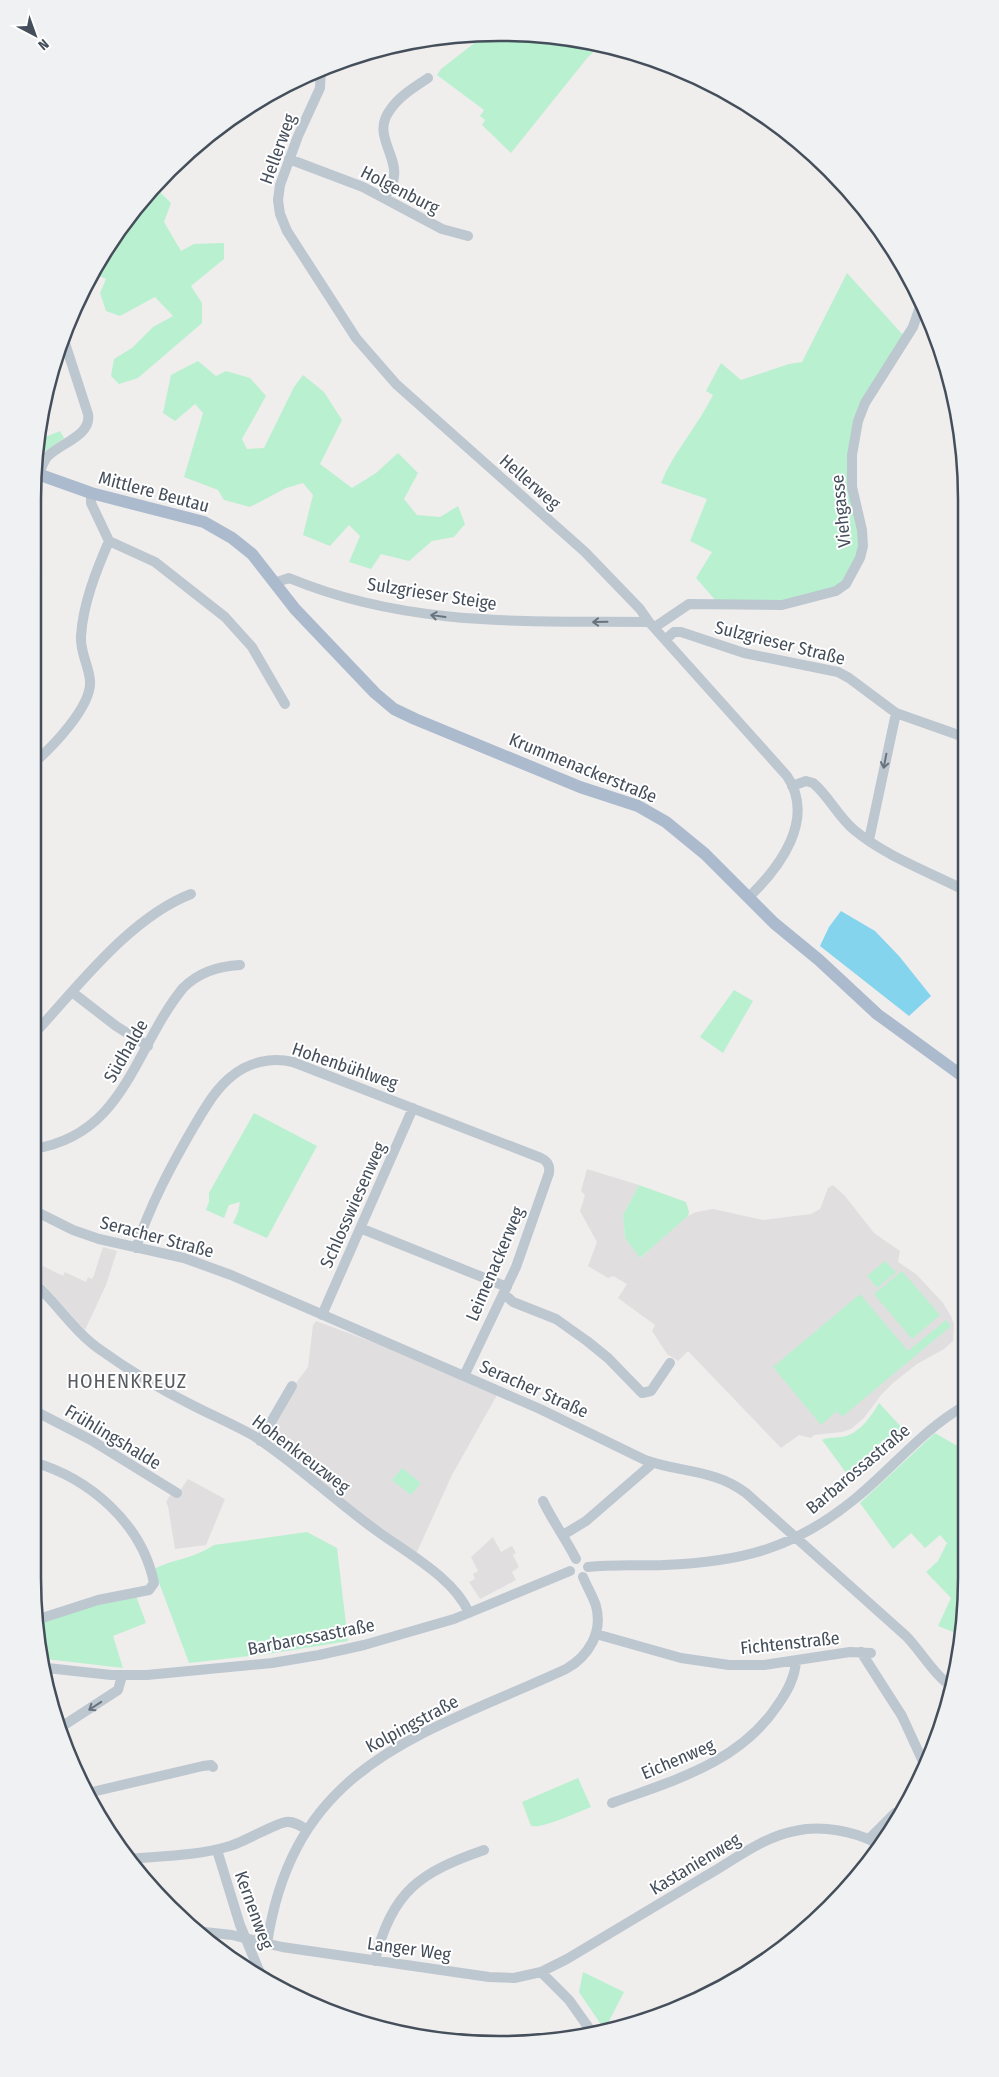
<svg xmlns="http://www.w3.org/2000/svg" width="999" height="2077" font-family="'Fira Sans Condensed',sans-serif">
	<rect width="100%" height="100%" fill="#f0eded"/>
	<!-- education -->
	<path fill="#e1dedf" d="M587,1169L639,1185L623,1215L625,1238L641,1258L657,1242L688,1216L696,1212L713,1209L763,1220L811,1214L820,1209L828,1188L833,1185L845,1196L874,1233L900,1251L898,1262L916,1274L943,1303L951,1316L954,1324L953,1341L944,1349L917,1364L893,1383L881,1395L864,1418L851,1429L842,1432L814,1435L811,1438L799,1435L781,1448L688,1351L678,1361L667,1354L652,1331L655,1325L618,1298L627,1284L613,1276L608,1278L588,1266L597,1242L580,1211L585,1195L581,1191Z
		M103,1247L117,1251L106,1285L85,1330L38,1278L43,1266L63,1276L65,1272L86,1282L88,1277L92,1279L94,1275Z
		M316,1321L378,1344L497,1395L452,1475L416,1554L390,1537L266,1441V1435L294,1386L308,1367L313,1325Z
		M188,1479L225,1499L206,1545L175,1549L168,1506L166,1502L171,1494L176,1496Z
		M493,1537L501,1552L512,1546L516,1553L513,1555L519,1567L512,1572L516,1580L480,1599L469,1582L475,1579L473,1574L478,1571L471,1557Z"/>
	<!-- green -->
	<path fill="#b9f0d0" d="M500,33L591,42L601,45L588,57L511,153L482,125L485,120L480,116L484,110L437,75L441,69L486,34Z
		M159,191L171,203L164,222L181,251L194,244L224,243V259L191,286L202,303V323L138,378L119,384L111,376L114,359L132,348L153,327L173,316L155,297L120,316L106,311L100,293L106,279L93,273L111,240L149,194Z
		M847,273L903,335L863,401L852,444L861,547L842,584L784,602L716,601L696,578L712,552L690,541L707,499L661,483C674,451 698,426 713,395L706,391L721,363L741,380L789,364L802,362Z
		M198,361L216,376L226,371L250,378L266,396L242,439L247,449L264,448L294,387L303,375L324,392L342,420L320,464L352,488L376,473L398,453L418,473L404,499L417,515L440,517L458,506L465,524L454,537L432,541L409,561L381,554L371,569L349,562L360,536L349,525L330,546L303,535L313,495L303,483L286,488L250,507L224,500L218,490L184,477L203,413L195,404L175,421L163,413L171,375Z
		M60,431L64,438L37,457L38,440Z
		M734,990L753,1001L723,1053L700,1037Z
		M254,1113L317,1146L267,1238L233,1223L238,1212L240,1202L229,1205L224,1218L206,1210L209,1202V1193Z
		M639,1185L686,1202L689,1212L688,1216L640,1258L625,1238L623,1215Z
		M885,1261L896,1272L877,1288L867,1276Z
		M902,1271L940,1315L912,1339L874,1294Z
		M860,1294L908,1351L946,1320L951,1326L842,1417L837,1411L821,1425L773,1367Z
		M879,1403L906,1432L873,1464L870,1461L856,1472L857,1479L852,1481L822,1440C828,1437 835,1438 842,1437C859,1434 871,1417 879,1403Z
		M935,1433L966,1451V1578L961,1635L938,1626L951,1598L926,1572L938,1561L947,1543L940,1535L925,1548L911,1533L893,1549L860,1503Z
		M402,1468L421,1483L411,1495L392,1480Z
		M307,1532L337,1548L348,1641L268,1654L189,1663L154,1569C173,1559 196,1558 214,1545Z
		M136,1596L146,1623L113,1636L123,1668L46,1659L40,1622L73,1611Z
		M578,1778L591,1807C578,1812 542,1829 531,1826L522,1802Z
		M583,1972L624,1992L607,2025L603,2024L602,2026L579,1992Z"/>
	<!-- water -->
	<path fill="#84d4ee" d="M841,911L875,931L899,956L931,996L909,1016L820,946L829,927Z"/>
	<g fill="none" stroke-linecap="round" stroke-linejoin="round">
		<!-- minor -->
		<path stroke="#bdc7d0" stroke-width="10" d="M321,68L320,88L298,136L280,185L278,200L280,214L287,231L356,338L396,384L585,552L640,609L649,622L787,776C816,819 780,867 749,897
			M289,159L363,187L442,229L468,236
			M385,197C389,191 394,184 394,176C397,154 372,134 390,110C399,96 415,87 428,78
			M39,474C42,468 43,461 48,456C61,443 92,435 88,414L63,337
			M109,541L155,562L225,617L252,647L285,704
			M274,583L289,578C407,627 525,621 649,622
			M655,627L689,604L782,605L836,591L846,584L860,558L863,546L862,530L852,487V455L858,421L865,403L913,327L921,304
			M666,639L674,632H681L744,653L838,672L849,678L896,713L964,737
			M33,764C51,748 92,707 90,681C89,666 80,653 81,636C83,604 96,571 109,541L91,503V493
			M792,786L806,781L813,783C828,795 837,815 853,829C885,856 927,871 964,890
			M869,840L896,713
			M72,992L116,1026L148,1046
			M33,1035C77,988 129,918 191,894
			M33,1149C125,1135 133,1050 183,988C199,972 218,966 240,965
			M33,1210L73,1230L99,1239L184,1258L231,1275L540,1409L645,1460C681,1473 714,1469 746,1493L906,1636C920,1650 937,1679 952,1686
			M360,1228L507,1287
			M136,1248C150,1205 171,1166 193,1128C204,1110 215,1089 232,1076C249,1062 271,1057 293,1062L541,1158C548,1161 550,1166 549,1173L516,1267L464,1376
			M33,1282C57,1303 75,1333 102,1351C130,1371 160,1389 190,1404C211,1415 233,1424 254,1436C297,1464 335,1501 377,1531C407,1553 454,1578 469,1613
			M504,1294L513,1302L556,1319L587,1341L608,1358L642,1393L651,1391L670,1363
			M322,1315L413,1108
			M33,1410L91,1440L177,1493
			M260,1441L292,1386
			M33,1462C89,1478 142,1523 154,1583L149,1590L98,1600L39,1619
			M543,1501C553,1522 566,1539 576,1559
			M563,1535L586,1521L653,1463
			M588,1567C614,1564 639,1566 664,1565C743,1562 795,1548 856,1498C894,1467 923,1429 966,1405
			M596,1634L681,1658L729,1665H764L850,1652L871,1653
			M861,1652L902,1716L925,1766
			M47,1668L111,1675H147L272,1663L319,1655L364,1645L454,1619L570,1571
			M948,1699L947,1692L950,1685
			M58,1729L118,1690L122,1676
			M92,1792L203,1766L211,1765L213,1767
			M612,1803C674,1780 739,1763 777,1706C787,1692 795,1678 796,1661
			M869,1839L895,1813
			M217,1850L240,1925L263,1980
			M127,1859C161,1856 197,1856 230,1846C246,1841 274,1824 286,1822C294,1821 301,1826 307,1830
			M195,1931L232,1935L282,1947L489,1977L514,1978L541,1972L569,2000L591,2031
			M267,1944C294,1762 423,1735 566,1669C589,1656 603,1632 596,1606C593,1596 587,1587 583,1577
			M375,1961C391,1891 421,1872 484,1850
			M541,1972L567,1959C612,1932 658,1905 704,1877C733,1861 762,1837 795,1831C822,1825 853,1831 877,1843"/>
		<!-- major -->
		<path stroke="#abbbcd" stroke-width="12" d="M35,473L91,493L204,522L232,538L252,554L295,609L375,693L394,709L415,719L580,787L638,806L666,822L705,854L774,923L819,960L877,1014L965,1078"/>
	</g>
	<!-- one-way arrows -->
	<defs><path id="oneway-shaft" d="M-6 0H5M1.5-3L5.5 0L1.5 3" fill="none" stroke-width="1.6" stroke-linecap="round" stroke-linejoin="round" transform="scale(1.25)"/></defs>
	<g stroke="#69737e">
		<use href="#oneway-shaft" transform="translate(438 616) rotate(-172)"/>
		<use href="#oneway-shaft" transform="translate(600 622) rotate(179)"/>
		<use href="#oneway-shaft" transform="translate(885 761) rotate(101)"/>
		<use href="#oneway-shaft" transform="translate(95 1706) rotate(147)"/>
	</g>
	<g text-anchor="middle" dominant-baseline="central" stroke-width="4" stroke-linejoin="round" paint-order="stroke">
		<!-- street labels -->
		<g font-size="18" fill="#454f5b" stroke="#fff">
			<text transform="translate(278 149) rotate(-70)">Hellerweg</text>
			<text transform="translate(400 190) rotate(27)">Holgenburg</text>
			<text transform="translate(530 482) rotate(41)">Hellerweg</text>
			<text transform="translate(154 492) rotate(15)">Mittlere Beutau</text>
			<text transform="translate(841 511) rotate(-96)">Viehgasse</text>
			<text transform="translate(432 594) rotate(9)">Sulzgrieser Steige</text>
			<text transform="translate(780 643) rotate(14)">Sulzgrieser Straße</text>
			<text transform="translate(583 768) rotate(22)">Krummenackerstraße</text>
			<text transform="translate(126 1051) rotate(-60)">Südhalde</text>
			<text transform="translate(345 1066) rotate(19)">Hohenbühlweg</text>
			<text transform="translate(353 1205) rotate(-66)">Schlosswiesenweg</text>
			<text transform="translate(157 1237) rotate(15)">Seracher Straße</text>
			<text transform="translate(495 1264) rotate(-67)">Leimenackerweg</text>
			<text transform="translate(534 1389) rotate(24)">Seracher Straße</text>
			<text transform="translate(113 1437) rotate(31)">Frühlingshalde</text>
			<text transform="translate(301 1454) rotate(37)">Hohenkreuzweg</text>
			<text transform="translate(858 1469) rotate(-40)">Barbarossastraße</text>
			<text transform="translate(311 1637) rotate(-11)">Barbarossastraße</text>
			<text transform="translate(790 1643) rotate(-6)">Fichtenstraße</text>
			<text transform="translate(412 1724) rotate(-28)">Kolpingstraße</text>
			<text transform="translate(678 1759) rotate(-23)">Eichenweg</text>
			<text transform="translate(695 1864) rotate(-31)">Kastanienweg</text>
			<text transform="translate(254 1910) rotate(70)">Kernenweg</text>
			<text transform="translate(409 1949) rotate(8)">Langer Weg</text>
		</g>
		<!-- quarter labels -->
		<g font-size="20" letter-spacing="1" fill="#595d62" stroke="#fff">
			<text x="127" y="1381">HOHENKREUZ</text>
		</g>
	</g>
	<!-- crop -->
	<path d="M0 0H999V2077H0ZM499 41H500A458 458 0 0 1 958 499V1578A458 458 0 0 1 500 2036H499A458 458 0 0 1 41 1578V499A458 458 0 0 1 499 41Z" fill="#f0f1f2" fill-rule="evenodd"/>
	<path fill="none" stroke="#454f5b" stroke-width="2.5" d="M499 41H500A458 458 0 0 1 958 499V1578A458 458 0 0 1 500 2036H499A458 458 0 0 1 41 1578V499A458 458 0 0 1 499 41Z"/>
	<!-- north arrow -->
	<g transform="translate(35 35) rotate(139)" stroke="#ffffff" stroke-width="4" paint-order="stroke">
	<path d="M0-4L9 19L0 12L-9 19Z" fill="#454f5b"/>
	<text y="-8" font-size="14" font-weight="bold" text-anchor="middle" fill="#454f5b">N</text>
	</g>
</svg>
